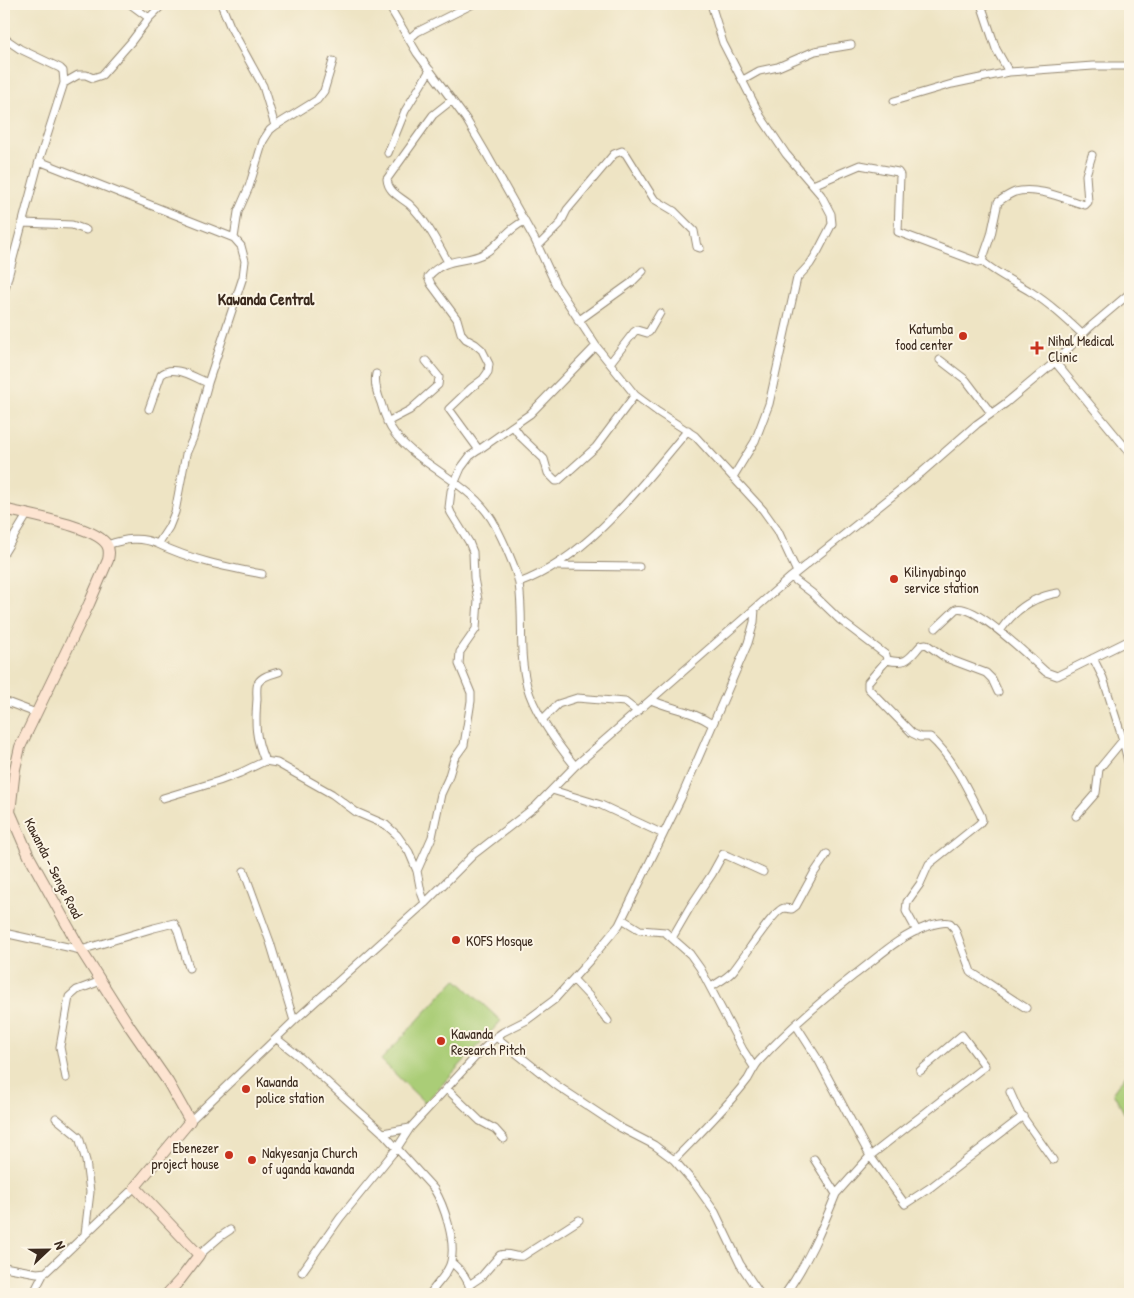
<svg xmlns="http://www.w3.org/2000/svg" width="1134" height="1298" font-family="'Patrick Hand',sans-serif">
	<rect width="100%" height="100%" fill="#fcf5e5"/>
	<filter id="ink" filterUnits="userSpaceOnUse"><feTurbulence type="fractalNoise" baseFrequency=".02" numOctaves="2"/><feDisplacementMap in="SourceGraphic" scale="10" xChannelSelector="R" yChannelSelector="G"/><feConvolveMatrix kernelMatrix="1 2 1 2 8 2 1 2 1" color-interpolation-filters="sRGB"/></filter>
	<filter id="wash" filterUnits="userSpaceOnUse"><feTurbulence type="fractalNoise" baseFrequency=".0096" numOctaves="4" result="noise"/><feDisplacementMap in="SourceGraphic" scale="20" xChannelSelector="R" yChannelSelector="G"/><feGaussianBlur stdDeviation="1.12" result="paint"/><feColorMatrix in="noise" values="0 0 0 0 0 0 0 0 0 0 0 0 0 0 0 0 0 1.4 0 .05"/><feComposite in="paint" operator="in"/></filter>
	<g filter="url(#wash)">
		<rect width="100%" height="100%" fill="#eee4c4"/>
		<!-- garden -->
		<path fill="#aacd77" stroke="#727c4a" d="M456,979L501,1021L425,1103L381,1060Z
			M1130,1069V1124L1113,1092Z"/>
	</g>
	<g filter="url(#ink)">
		<g fill="none" stroke-linecap="round" stroke-linejoin="round">
			<defs>
				<path id="street" d="M130,4L149,18
					M221,4L230,26L263,86L275,126
					M388,4L417,53L466,119L486,153L535,240L556,285L596,346L635,395L658,412L695,436L763,510L778,531L797,572
					M711,4L723,43L761,117L786,154L821,195L831,214L832,224L818,251L810,264L797,278L769,404L755,441L733,477
					M981,4L996,49L1009,72L1093,66H1130
					M4,38L20,49L60,68L63,71L64,83L39,161L4,292
					M409,39L417,32L473,4
					M743,80L759,71L778,67L815,51L851,45
					M64,83L78,75H86L93,78L102,75L131,42L149,18L163,4
					M894,101L952,84L1009,72
					M388,153L405,111L430,70
					M39,161L234,238L241,246L245,261L243,277L208,383L193,438L186,454L175,512L169,527L158,544C140,536 125,539 107,545
					M813,185L860,165L898,172L900,175L898,232L978,262L982,261C996,274 1015,282 1031,292C1050,304 1066,319 1082,334
					M23,223L72,225L86,230
					M234,238L238,212L249,187L263,141L270,130L275,126L317,100L324,91L333,61
					M538,246L560,224L567,210L614,154L622,151L626,154L654,199L674,211L694,231L697,247L700,248
					M982,261L991,235L998,202C1004,198 1009,194 1015,192C1037,186 1065,199 1085,205L1088,202L1086,175L1092,155
					M448,262C437,242 426,220 409,204C399,196 388,192 387,179L433,115L452,100
					M578,321L631,283L643,271
					M940,360L966,380L991,413
					M1055,362L1130,453
					M610,363L634,332L637,330L647,333L649,332L660,313
					M376,374C374,384 377,393 381,403C384,414 388,425 395,434C423,469 473,483 495,525C502,538 517,570 519,584C524,618 518,652 527,686C534,712 558,745 575,766
					M149,409L161,375C173,363 195,378 208,383
					M387,422L410,410L438,385L439,377L426,361
					M513,426L521,437L544,459L548,473L556,481H558L596,447L635,395
					M479,450L449,409L471,388L483,379L488,372L489,364L482,350L475,344L466,339L461,333L457,319L431,284L428,277C445,256 465,264 485,253C500,244 508,228 525,221
					M158,544C191,560 226,567 262,574
					M4,553L27,515
					M557,566L639,567
					M791,577L812,593L840,620L886,655L887,660L868,682V688L912,733L920,737H930C952,756 968,790 981,816L982,820L979,824L929,864L920,884L907,902L906,911L917,931
					M519,583C588,558 642,485 688,430
					M936,628L956,609C975,603 1030,658 1046,672L1057,676L1130,640
					M1000,631C1014,610 1032,597 1058,593
					M1093,658L1103,678L1123,740L1130,770
					M887,660C908,665 909,658 921,645L926,644L946,658L986,673L992,679L998,692
					M651,700C672,709 693,711 712,724
					M4,701L36,713
					M542,720L558,704L577,698L625,702L638,712
					M265,761C255,738 255,724 257,699C257,695 256,687 258,683C262,676 272,674 279,672
					M552,790L601,805L663,834
					M163,798L219,781L240,773L265,761L277,763L332,794L356,812L386,825L397,835L409,852L417,871L421,892L425,903
					M1076,816L1096,793L1099,769L1123,740L1130,736
					M244,871L270,942L294,1021
					M417,871L432,837L441,794L448,779L454,759L464,745L471,701V693L459,664L460,652L476,629L478,600L474,578L473,552L469,542L451,513L449,508L451,491L461,468L470,456L530,414L596,346
					M622,919L640,930L665,932L690,954L700,968L743,1050L754,1067
					M4,933L81,950L154,928L174,923L178,931L189,968
					M672,938L690,907L712,874L723,854L728,856L763,872
					M573,979L589,996L608,1021
					M711,987C719,982 727,978 733,971C742,961 774,909 784,908C785,908 791,909 792,909L796,906L814,873L827,854
					M796,1025L819,1061L870,1156L905,1204L931,1187L1023,1116
					M496,1037L556,1085L621,1128L654,1145L674,1160L695,1184L715,1212L740,1264L760,1294
					M277,1039L301,1058L383,1133L434,1189C444,1205 456,1241 451,1261C449,1273 436,1284 430,1294
					M66,1078L60,1047L69,997L77,990L101,981
					M447,1089L480,1121L495,1129L504,1139
					M1010,1092L1018,1110L1053,1160
					M56,1118L79,1137L86,1161L90,1192L85,1234
					M190,1121L294,1021L425,903L473,855L536,806L575,766L791,577L921,473L977,424L1006,403L1055,362L1090,327L1130,293
					M383,1133L410,1128
					M674,1160C699,1134 727,1107 748,1079C752,1072 755,1065 760,1060C788,1029 820,1002 853,976C880,956 896,938 928,926C935,924 943,921 950,923L955,929L971,972L1026,1008
					M836,1194L870,1156L985,1066L962,1035L920,1071
					M199,1255L221,1236L230,1230
					M451,1262C462,1271 469,1280 471,1294
					M4,1267L37,1273L46,1272L135,1187
					M302,1272L340,1218L397,1148L410,1128L480,1052L496,1037L503,1032L527,1020L554,1000L590,960L619,925L681,798L748,643L754,622L755,609
					M469,1285L481,1277L500,1255C509,1252 515,1258 523,1256L579,1220
					M33,1294L44,1273
					M785,1294C807,1264 822,1229 836,1194L814,1159"/>
				<path id="secondary" d="M4,509C26,515 96,526 107,545C110,550 109,555 108,560L89,604L20,747L15,769L10,812L29,856L81,950L130,1027L168,1082L190,1121L135,1187L199,1255L180,1280L167,1294"/>
			</defs>
			<!-- street casing -->
			<use href="#street" stroke="#948771" stroke-width="9"/>
			<!-- secondary casing -->
			<use href="#secondary" stroke="#948771" stroke-width="12"/>
			<!-- street -->
			<use href="#street" stroke="#fff" stroke-width="7"/>
			<!-- secondary -->
			<use href="#secondary" stroke="#fde4d1" stroke-width="10"/>
		</g>
	</g>
	<!-- markers -->
	<g fill="#c8321e" stroke="#fcf5e5" stroke-width="2">
		<circle cx="963" cy="336" r="5"/>
		<path d="M1034.5 340.5h5v5h5v5h-5v5h-5v-5h-5v-5h5z"/>
		<circle cx="894" cy="579" r="5"/>
		<circle cx="456" cy="940" r="5"/>
		<circle cx="441" cy="1041" r="5"/>
		<circle cx="246" cy="1089" r="5"/>
		<circle cx="229" cy="1155" r="5"/>
		<circle cx="252" cy="1160" r="5"/>
	</g>
	<g text-anchor="middle" dominant-baseline="central" stroke-width="4" stroke-linejoin="round" paint-order="stroke">
		<!-- poi labels -->
		<g font-size="14" fill="#3b2a1e" stroke="#fcf5e5" text-anchor="start">
			<text x="953" y="328" text-anchor="end">Katumba<tspan x="953" dy="16">food center</tspan></text>
			<text x="1048" y="340">Nihal Medical<tspan x="1048" dy="16">Clinic</tspan></text>
			<text x="904" y="571">Kilinyabingo<tspan x="904" dy="16">service station</tspan></text>
			<text x="466" y="940">KOFS Mosque</text>
			<text x="451" y="1033">Kawanda<tspan x="451" dy="16">Research Pitch</tspan></text>
			<text x="256" y="1081">Kawanda<tspan x="256" dy="16">police station</tspan></text>
			<text x="219" y="1147" text-anchor="end">Ebenezer<tspan x="219" dy="16">project house</tspan></text>
			<text x="262" y="1152">Nakyesanja Church<tspan x="262" dy="16">of uganda kawanda</tspan></text>
		</g>
		<!-- street labels -->
		<g font-size="14" fill="#3b2a1e" stroke="#fcf5e5">
			<text transform="translate(54 868) rotate(63)">Kawanda - Senge Road</text>
		</g>
		<!-- quarter labels -->
		<g font-size="16" font-weight="bold" fill="#3b2a1e" stroke="#fcf5e5">
			<text x="266" y="299">Kawanda Central</text>
		</g>
	</g>
	<!-- margin -->
	<rect width="1134" height="1298" fill="none" stroke="#fcf5e5" stroke-width="20"/>
	<!-- north arrow -->
	<g transform="translate(48 1250) rotate(68)" stroke="#fcf5e5" stroke-width="4" paint-order="stroke">
	<path d="M0-4L9 19L0 12L-9 19Z" fill="#3b2a1e"/>
	<text y="-8" font-size="14" font-weight="bold" text-anchor="middle" fill="#3b2a1e">N</text>
	</g>
</svg>
